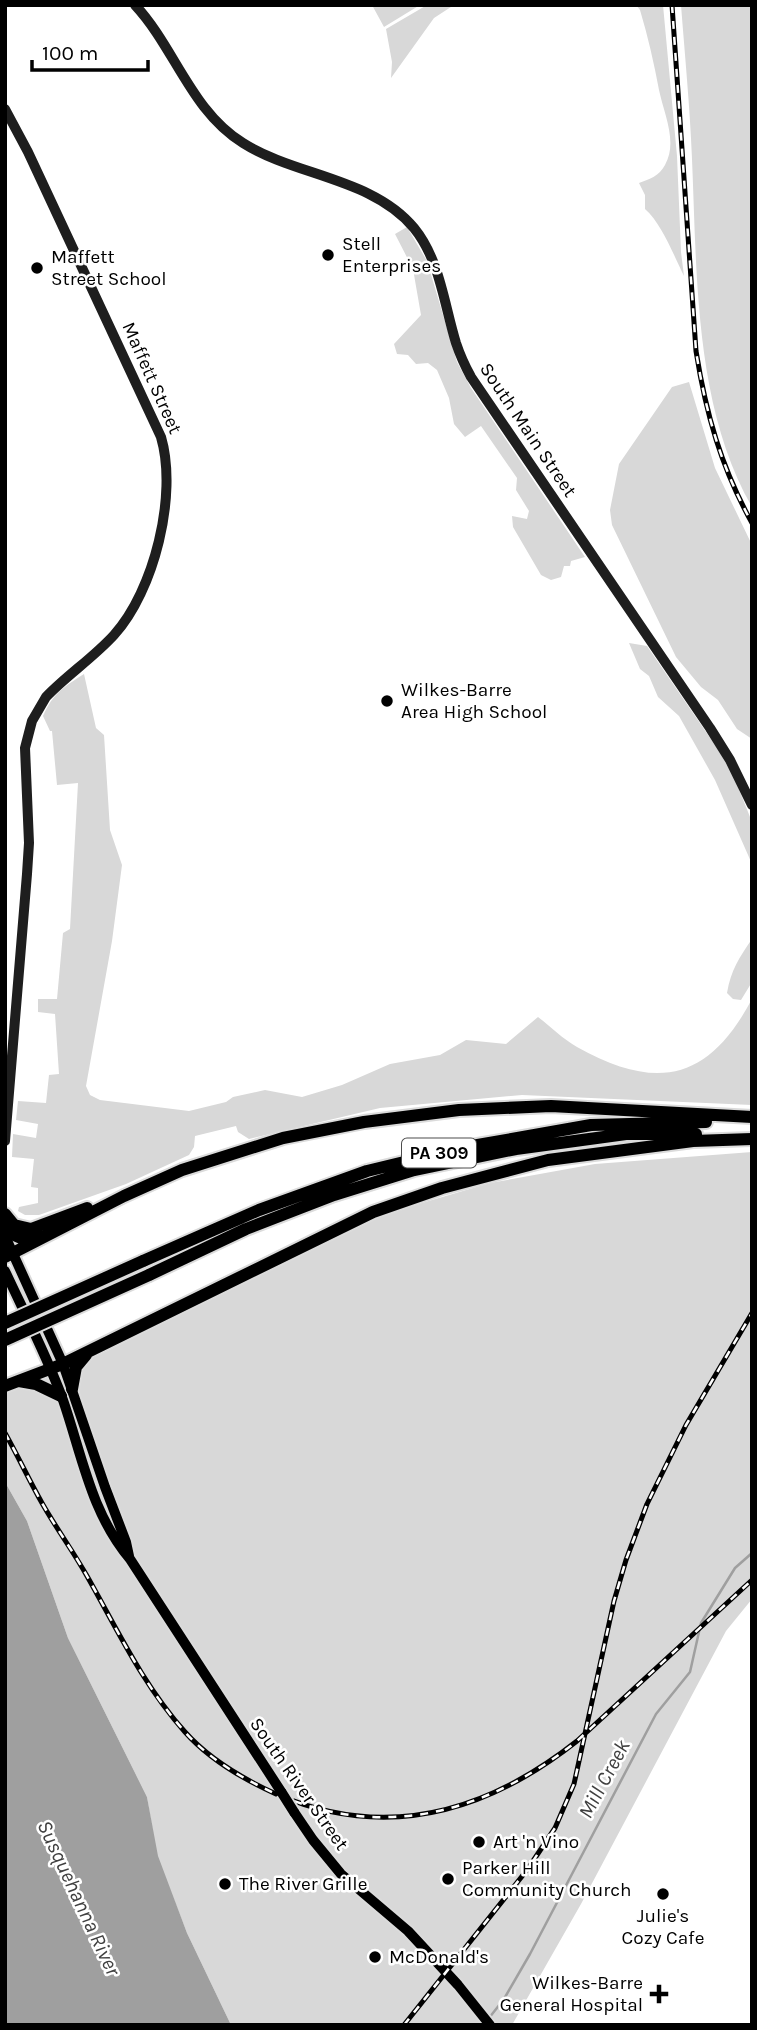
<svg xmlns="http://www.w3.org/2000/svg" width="757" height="2030" font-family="Karla,sans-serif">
	<rect width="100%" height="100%" fill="#fff"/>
	<!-- green -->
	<path fill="#d8d8d8" d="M372,5H420L384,27Z
		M427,5H454L434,18L391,78L392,62L386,29Z
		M636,5H663L677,156L681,252L684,276C674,256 662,224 645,209V195L639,183C650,179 659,176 665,165C678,142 664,114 659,90C654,63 648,37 640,10Z
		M681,5H752V507C694,406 697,273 692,159C690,108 685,57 681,5Z
		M407,227L427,261L457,362L471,388L585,557L571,561L570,566H564L561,577L551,580L541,575L513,527L512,516L527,519L529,511L516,490L517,478L481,426L465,437L454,424L449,398L437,370L428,363L416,364L408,355L397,354L394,344L421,315L413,269L395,234Z
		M689,382L715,468L752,545V739L737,729L718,700L701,687L676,657L612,525L610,510L619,464L672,387Z
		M629,643L647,646L717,748L734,777L752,822V864L715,780L679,716L658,697L649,676L640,669Z
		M84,674L96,728L104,735L110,830L122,865L112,941L86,1086L90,1095L100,1100L189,1111L226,1102L233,1097L265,1090L302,1097L342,1085L390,1064L440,1055L466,1040L506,1044L538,1017C551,1027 563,1039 577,1047C656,1091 708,1082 752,999V1105L522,1095L380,1108L249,1139L238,1132L236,1126L195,1136L194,1147L189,1155L126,1184L39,1215H25L18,1211L19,1207L38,1203V1188L31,1187L34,1159L12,1157L13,1134L36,1138L38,1124L16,1120L18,1101L46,1103L49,1075L59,1074L55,1014L38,1012V999H57L63,933L70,929L78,783L57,785L52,731H50L43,716C53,693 64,687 84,674Z
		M752,939V982L741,1000L733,999L727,993C731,970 739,958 752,939Z
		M752,1152V1599L726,1631L581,1904L512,2025H231L187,1933L157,1856L147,1797L68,1638L27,1521L5,1482V1393L107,1351L381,1215L490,1183L595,1164Z"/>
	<!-- water -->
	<path fill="#9f9f9f" d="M5,1482L27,1521L68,1638L147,1797L158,1856L187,1933L231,2025H5Z"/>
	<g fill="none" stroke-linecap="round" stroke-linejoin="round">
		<!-- stream -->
		<path stroke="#9f9f9f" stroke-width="2.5" d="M489,2018L504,1999L530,1954L656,1714L690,1672L701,1623L735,1568L752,1553"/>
		<defs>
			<path id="primary" d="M5,1236L63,1364L105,1487L126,1542L129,1556
				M5,1271C25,1314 47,1356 63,1400C82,1455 91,1513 130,1559L282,1793
				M294,1812L313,1840L341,1874L408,1931L458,1985L490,2025"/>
			<path id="highway" d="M5,1214L14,1225L31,1229L87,1208
				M5,1231L21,1238L37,1233
				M5,1257L124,1196L182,1170L283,1138L364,1122L459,1110L551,1106L752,1117
				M143,1261L259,1210L367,1171L466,1147L591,1125L706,1122
				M149,1275L246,1229L334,1195L414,1170L516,1149L626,1134H696
				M19,1381L36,1384L61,1396
				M5,1386L63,1364L373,1212L442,1188L548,1160L693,1141L752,1139
				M72,1389L76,1367L86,1355"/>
		</defs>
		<!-- primary casing -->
		<use href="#primary" stroke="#dbdbdb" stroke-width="14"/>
		<!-- highway casing -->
		<use href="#highway" stroke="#dbdbdb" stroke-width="16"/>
		<!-- secondary -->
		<path stroke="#1e1e1e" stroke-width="10" d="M135,5C175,48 191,111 243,143C295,176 373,178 414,228C440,260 444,304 456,343C460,355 465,366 471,377L710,728L730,760L752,805
			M5,109L28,152L161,437C178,495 154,591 114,635C93,658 67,675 46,697L32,721L25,748L29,843L27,874L5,1141"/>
		<!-- primary -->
		<use href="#primary" stroke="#000" stroke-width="10"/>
		<!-- highway -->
		<use href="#highway" stroke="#000" stroke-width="12"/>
		<defs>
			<path id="rail" d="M672,5L696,351C706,414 721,467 752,523
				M5,1433C18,1456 29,1480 42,1503C56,1528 73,1551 87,1576C117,1629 143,1685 185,1732C209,1759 243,1779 276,1794C385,1841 486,1813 577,1741L752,1580
				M404,2025L527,1870L555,1828L574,1784L614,1601L626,1560L647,1504L686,1425L752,1313"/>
		</defs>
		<!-- rail casing -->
		<use href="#rail" stroke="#000" stroke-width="5"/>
		<!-- rail -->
		<use href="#rail" stroke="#fff" stroke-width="2.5" stroke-dasharray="8" stroke-linecap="butt"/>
		<defs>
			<path id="primary-bridge" d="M282,1793L294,1812"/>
			<path id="highway-bridge" d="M5,1323L143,1261
				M5,1340L149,1275"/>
		</defs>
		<!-- primary-bridge casing -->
		<use href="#primary-bridge" stroke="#dbdbdb" stroke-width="14" stroke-linecap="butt"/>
		<!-- highway-bridge casing -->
		<use href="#highway-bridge" stroke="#dbdbdb" stroke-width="16" stroke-linecap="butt"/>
		<!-- primary-bridge -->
		<use href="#primary-bridge" stroke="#000" stroke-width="10"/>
		<!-- highway-bridge -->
		<use href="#highway-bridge" stroke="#000" stroke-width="12"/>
	</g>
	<!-- markers -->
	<g fill="#000" stroke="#fff" stroke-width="2.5">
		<circle cx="328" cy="255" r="7"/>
		<circle cx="37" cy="268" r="7"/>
		<circle cx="387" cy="701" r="7"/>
		<circle cx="479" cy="1842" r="7"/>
		<circle cx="448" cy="1879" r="7"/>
		<circle cx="225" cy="1884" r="7"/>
		<circle cx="663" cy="1894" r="7"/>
		<circle cx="375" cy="1957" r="7"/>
		<path d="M655.5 1983.5h7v7h7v7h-7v7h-7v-7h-7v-7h7z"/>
	</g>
	<g text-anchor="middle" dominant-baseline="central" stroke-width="5" stroke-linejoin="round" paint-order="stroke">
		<!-- shield labels -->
		<rect fill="#fff" stroke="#4c4c4c" stroke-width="2" x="402" y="1138.5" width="74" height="29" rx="5"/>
		<g font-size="18" font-weight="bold" fill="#000">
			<text x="439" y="1153">PA 309</text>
		</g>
		<!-- poi labels -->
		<g font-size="19" fill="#000" stroke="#fff" text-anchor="start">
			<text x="342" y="244">Stell<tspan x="342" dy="22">Enterprises</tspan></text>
			<text x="51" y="257">Maffett<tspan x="51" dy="22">Street School</tspan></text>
			<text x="401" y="690">Wilkes-Barre<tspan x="401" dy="22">Area High School</tspan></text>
			<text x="493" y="1842">Art 'n Vino</text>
			<text x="462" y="1868">Parker Hill<tspan x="462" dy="22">Community Church</tspan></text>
			<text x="239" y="1884">The River Grille</text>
			<text x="663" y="1916" text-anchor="middle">Julie's<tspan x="663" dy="22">Cozy Cafe</tspan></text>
			<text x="389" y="1957">McDonald's</text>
			<text x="643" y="1983" text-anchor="end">Wilkes-Barre<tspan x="643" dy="22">General Hospital</tspan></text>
		</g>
		<!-- street labels -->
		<g font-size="19" fill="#000" stroke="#fff">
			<text transform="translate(152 378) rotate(66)">Maffett Street</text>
			<text transform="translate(528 430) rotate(56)">South Main Street</text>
			<text transform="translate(299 1784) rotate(55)">South River Street</text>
		</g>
		<!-- water labels -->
		<g font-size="21" font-style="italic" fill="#404040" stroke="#fff">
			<text transform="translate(604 1779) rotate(-62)">Mill Creek</text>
			<text transform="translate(79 1898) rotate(65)">Susquehanna River</text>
		</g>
	</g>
	<!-- border -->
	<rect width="757" height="2030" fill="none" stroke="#000000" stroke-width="14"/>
	<!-- scale -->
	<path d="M32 60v10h116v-10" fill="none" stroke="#000000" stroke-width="3.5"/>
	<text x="42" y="60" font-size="21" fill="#000000" stroke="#ffffff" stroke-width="5" paint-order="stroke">100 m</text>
</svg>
